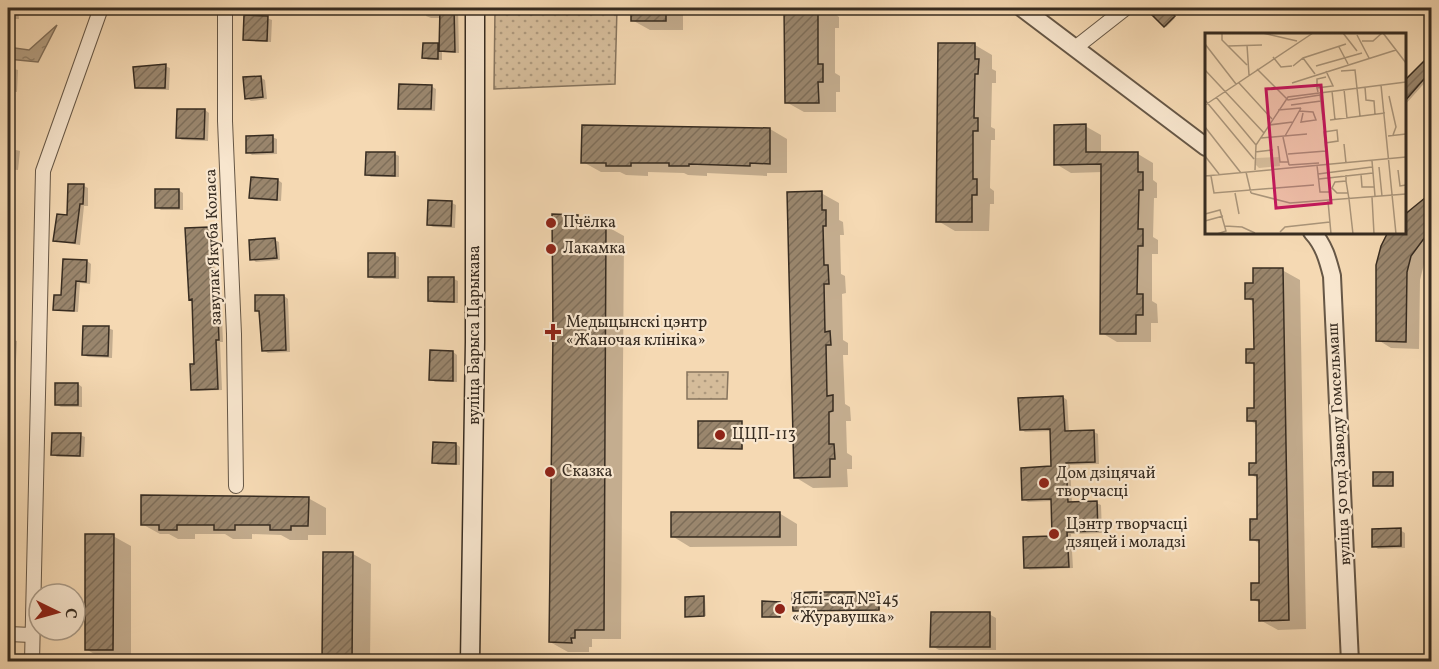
<svg xmlns="http://www.w3.org/2000/svg" width="1439" height="669" font-family="Vollkorn,serif">
	<defs>
		<pattern id="grass-dots" width="8" height="8" patternUnits="userSpaceOnUse" patternTransform="scale(1.5)"><rect width="8" height="8" fill="#d5bc9a"/><path d="M2 2h.1M6 6h.1" fill="none" stroke="#ae997d" stroke-width="1.8" stroke-linecap="round"/></pattern>
		<pattern id="water-ripples" width="26" height="14" patternUnits="userSpaceOnUse" patternTransform="scale(1.5)"><rect width="26" height="14" fill="#b49e81"/><path d="M2 4q2-2 4 0t4 0M15 11q2-2 4 0t4 0" fill="none" stroke="#938169"/></pattern>
		<pattern id="building-hatch" width="6" height="6" patternUnits="userSpaceOnUse" patternTransform="scale(1.5)"><rect width="6" height="6" fill="#9a866d"/><path d="M-1 1l2-2M0 6l6-6M5 7l2-2" fill="none" stroke="#7e6e59"/></pattern>
	</defs>
	<rect width="100%" height="100%" fill="#f5d9b3"/>
	<filter id="stains"><feTurbulence type="fractalNoise" baseFrequency=".00333" numOctaves="4"/><feColorMatrix values="0 0 0 0 .2 0 0 0 0 .09 0 0 0 0 .02 0 0 0 .5 -.17"/></filter>
	<radialGradient id="worn" r=".72"><stop offset=".6" stop-color="#630" stop-opacity="0"/><stop offset="1" stop-color="#630" stop-opacity=".3"/></radialGradient>
	<!-- grass -->
	<path fill="url(#grass-dots)" stroke="#86745e" stroke-width="1.5" d="M495,8H617L615,84L494,89Z
		M687,372H728L727,399H687Z"/>
	<!-- water -->
	<path fill="url(#water-ripples)" stroke="#82705b" stroke-width="1.5" d="M57,25L38,62L8,59V47L29,50Z"/>
	<!-- shadow -->
	<path fill="#0003" d="M8,8H18L19,19H8Z
		M427,8H458L459,53L442,52V60H428L424,57L438,45L441,46L442,18H431L426,16Z
		M632,8H688H683V30H650L632,20Z
		M786,8H835V14L839,17V28H835V73L840,76V92H836V112H804L786,102Z
		M1161,8H1165L1175,18L1166,27L1154,15Z
		M267,18L272,20L271,42L249,41L244,39Z
		M975,45L992,55V69L996,71V83H992L991,127L995,129V140H991L990,188L994,191V204H990L989,231H955L938,221Z
		M1432,56V80L1429,78L1404,106V78L1407,80Z
		M165,66L170,68L169,90L141,89L137,87Z
		M8,67L18,70L17,92L8,91Z
		M260,77L265,80L267,99L251,101L247,98Z
		M431,86L436,89L435,111L404,110L400,108Z
		M205,110L209,113L208,141L182,140L177,137Z
		M1085,126L1101,135V154H1138L1153,163V180L1157,183V198H1154L1153,237L1158,240V254H1152V301L1157,304L1158,323H1151V342H1117L1102,333L1103,172L1071,173L1056,164Z
		M770,129L787,139V173H767V176L707,173V176L688,175L684,173L648,172V176L626,175L620,172H601L583,162Z
		M272,137L277,139V154L252,155L248,152Z
		M8,148L20,151L18,170L8,169Z
		M395,154L399,156V177H371L367,174Z
		M278,180L282,183L281,201L255,200L251,197Z
		M84,186L88,188V206H84L80,245L59,242L55,240Z
		M178,190L183,193V210H161L157,207Z
		M821,193L839,203V220L843,222L844,235H840L841,274L845,276L846,293L842,294L843,340L848,343V355H843L845,404L850,407L851,421H846L847,453L852,456V469H847L848,487L813,488L795,477Z
		M1432,195V254L1424,264L1420,280L1419,349L1391,348L1378,340L1404,232V217Z
		M452,203L456,205L455,228L433,227L429,225Z
		M577,216L594,226H606L624,236L621,639H592V647H589V652H568L550,642L554,332Z
		M209,229L213,231L215,281L217,282L220,318L222,319L223,342H220L222,390L197,391L192,389L196,365L194,301L190,299Z
		M275,240L279,242L280,260L256,262L252,259Z
		M395,255L399,257V279H374L370,276Z
		M87,261L91,264L90,284L80,283L78,312L59,311L54,309Z
		M1282,270L1300,280L1306,629L1278,630L1260,620V603L1252,599L1260,584V544L1252,539L1259,521V479L1250,474L1257,464V425L1249,420L1256,409V366L1248,362L1255,351V303L1247,298L1254,285Z
		M454,279L458,281V303H434L430,300Z
		M8,287L13,290V304H8Z
		M284,296L288,299L290,352L268,353L263,350L261,312L257,310Z
		M108,328L113,330L112,358L88,357L84,355Z
		M8,338L17,341L12,434L8,433Z
		M453,352L457,355V382H435L431,379Z
		M78,384L82,387V407H61L57,405Z
		M1063,397L1067,400L1069,433L1094,432L1098,434L1099,464L1070,465L1072,504L1096,503L1101,505L1102,533L1071,534L1073,568L1030,570L1025,567L1053,537L1052,501L1028,502L1023,499L1053,468L1051,431L1025,432L1021,429Z
		M741,423L743,424V449L700,448Z
		M80,435L85,437L84,457H57L53,454Z
		M456,444L460,447V465H438L434,462Z
		M308,498L326,508V535H308V540H290L281,535L252,534V539H233L225,534H195V539H178L169,534H160L142,524Z
		M779,513L797,524V546L690,547L672,536Z
		M1400,530L1405,533V548L1378,549L1374,546Z
		M113,536L131,546V660H104L86,649Z
		M353,554L371,564L370,662H324Z
		M878,593L880,594V610L796,611Z
		M703,598L705,599L706,616L688,617Z
		M989,614L996,618V650H939L932,646Z"/>
	<!-- building -->
	<path fill="url(#building-hatch)" stroke="#372c21" stroke-width="1.5" d="M440,8H454L455,52L439,51Z
		M631,8H666V21H631Z
		M784,8H818V64H823V82H818L819,103H785Z
		M1159,8H1166L1175,16L1164,27L1152,15Z
		M244,15L268,16L267,41L243,40Z
		M423,43H438V59L422,58Z
		M938,43H975V59H979L978,74H975L974,118H978V131H973V179H977V195H972V222H936Z
		M1431,54V71L1404,102V81Z
		M166,64L165,88H135L133,67Z
		M261,76L263,97L245,99L243,77Z
		M399,84L432,85L431,109H398Z
		M177,109H205L204,139L176,138Z
		M1086,124V152H1138V172H1143V190H1139L1138,229H1143V246H1138L1137,294H1143V315H1136V334H1100L1101,164L1054,165V125Z
		M582,125L770,128V164L750,163V166L689,164V166H669V163H631V166H606V163H581Z
		M273,135V152L246,153V136Z
		M366,152H395V176L365,175Z
		M251,177L278,179L277,200L249,198Z
		M68,184H84L83,204H80L75,243L53,241L57,214L67,215Z
		M155,189H179V208H155Z
		M822,191V210H826V226H823L824,265H828L829,284H824L825,332L830,331L831,345H826L827,396L833,395V411L829,412V444H834L835,459H830V477L794,478L787,192Z
		M1431,193V229L1411,256L1407,272L1406,342L1376,341V265L1381,246L1388,232H1404V215Z
		M428,200L452,201L451,226L427,225Z
		M552,214L578,215V224H606L604,630H575V638H571L572,643L549,642L553,332Z
		M209,227L211,278H213L216,315H218L219,340H216L218,389L191,390L190,364H194L192,299L189,300L185,228Z
		M275,238L277,258L250,260L249,240Z
		M368,253H395V277H368Z
		M63,259L87,260L86,282L76,281L74,311L53,310L54,295H61Z
		M1253,268H1283L1289,620L1259,621V600H1251V583H1259V540H1250V519H1257V475H1249V463H1256V421H1247V408H1254V363H1246V349H1254L1253,299H1245V283H1253Z
		M428,277H454V302L428,301Z
		M255,295H284L286,350L262,351L259,311H255Z
		M83,326H109L108,356L82,355Z
		M430,350L453,351V381L429,380Z
		M55,383H78V405H55Z
		M1063,396L1065,431L1094,430L1095,462L1066,463L1068,502L1097,501L1098,531L1067,532L1069,567L1024,568L1023,537L1052,536L1051,499L1022,500L1021,468L1051,466L1050,429L1020,430L1018,398Z
		M698,421H742V449L698,448Z
		M52,433H81L80,456L51,455Z
		M433,442L456,443V464L432,463Z
		M1373,472H1393V486H1373Z
		M141,495L309,497L308,526H291V530H270V525H235V530H214V525H177V530H159V525H141Z
		M671,512H780V537H671Z
		M1401,528V546L1372,547V529Z
		M85,534H114L113,650H85Z
		M323,552H353L352,662H322Z
		M812,592H879V610L793,611L792,593Z
		M704,596V616L685,617V597Z
		M762,601L780,602V617H762Z
		M931,612H990V647H930Z"/>
	<g fill="none" stroke-linecap="round" stroke-linejoin="round">
		<defs>
			<path id="minor" d="M225,8V121L234,334L236,486
				M1075,48L1126,8
				M8,634L32,635
				M32,662L43,171L101,8"/>
			<path id="tertiary" d="M1022,8L1206,147
				M1312,232C1324,245 1328,260 1332,276L1350,662"/>
			<path id="secondary" d="M470,662L475,342V8"/>
		</defs>
		<!-- minor casing -->
		<use href="#minor" stroke="#665746" stroke-width="16"/>
		<!-- tertiary casing -->
		<use href="#tertiary" stroke="#665746" stroke-width="20"/>
		<!-- secondary casing -->
		<use href="#secondary" stroke="#372c21" stroke-width="21"/>
		<!-- minor -->
		<use href="#minor" stroke="#f8e6ce" stroke-width="14"/>
		<!-- tertiary -->
		<use href="#tertiary" stroke="#f8e6ce" stroke-width="16"/>
		<!-- secondary -->
		<use href="#secondary" stroke="#f8e6ce" stroke-width="18"/>
	</g>
	<!-- markers -->
	<g fill="#8f2418" stroke="#f8e6ce" stroke-width="2">
		<circle cx="551" cy="223" r="6"/>
		<circle cx="551" cy="249" r="6"/>
		<path d="M550 323h6v6h6v6h-6v6h-6v-6h-6v-6h6z"/>
		<circle cx="720" cy="435" r="6"/>
		<circle cx="550" cy="472" r="6"/>
		<circle cx="1044" cy="483" r="6"/>
		<circle cx="1054" cy="534" r="6"/>
		<circle cx="780" cy="609" r="6"/>
	</g>
	<g text-anchor="middle" dominant-baseline="central" stroke-width="4.5" stroke-linejoin="round" paint-order="stroke">
		<!-- poi labels -->
		<g font-size="16" fill="#372c21" stroke="#f8e6ce" text-anchor="start">
			<text x="563" y="223">Пчёлка</text>
			<text x="563" y="249">Лакамка</text>
			<text x="566" y="323">Медыцынскі цэнтр<tspan x="566" dy="18">«Жаночая клініка»</tspan></text>
			<text x="732" y="435">ЦЦП-113</text>
			<text x="562" y="472">Сказка</text>
			<text x="1056" y="474">Дом дзіцячай<tspan x="1056" dy="18">творчасці</tspan></text>
			<text x="1066" y="525">Цэнтр творчасці<tspan x="1066" dy="18">дзяцей і моладзі</tspan></text>
			<text x="792" y="600">Яслі-сад №145<tspan x="792" dy="18">«Журавушка»</tspan></text>
		</g>
		<!-- street labels -->
		<g font-size="16" fill="#372c21" stroke="#f8e6ce">
			<text transform="translate(214 247) rotate(-92)">завулак Якуба Коласа</text>
			<text transform="translate(475 335) rotate(-90)">вуліца Барыса Царыкава</text>
			<text transform="translate(1340 444) rotate(-93)">вуліца 50 год Заводу Гомсельмаш</text>
		</g>
	</g>
	<!-- overview -->
	<g transform="translate(1205 33)">
		<rect width="201" height="201" fill="#f5d9b3"/>
		<path d="M74,124L75,133L54,135L51,132V125Z" fill="#d5bc9a"/>
		<path fill="none" stroke="#a99479" stroke-width="1.5" d="M17,0V7L42,32M58,0L92,8M138,0L152,18M178,0L201,30M152,2L164,25M157,8H168L177,0M0,11L31,51M42,12L44,42M23,13L57,12M134,14L143,31M68,24L76,34L87,33M98,25L110,41M88,33L98,25L141,11M111,33L157,20M52,36L83,67L115,62M0,37L59,100M136,38L150,37L155,83M34,50L67,86M87,50L191,17M176,52L191,201M160,54L161,67L169,68L170,81M112,55V46L121,44M139,56L142,85M127,58L130,87M113,59L112,55L128,53L121,38M115,61L118,87M184,63L191,94L188,102M11,64L51,112M0,67L49,126M0,72L108,0M86,72L116,68M73,77L96,75M94,78L108,79L111,87L96,89L98,80M125,87L180,80M64,92L88,89M0,94L36,140M80,103L96,75M183,103L201,101M78,104L84,132M56,105L102,101M120,110L133,108L132,97L119,99L121,118L122,131M139,111L141,130M73,113L75,129H84M50,119L68,117M83,121L121,118M0,123L14,141M167,128L170,163M84,132L114,130M112,132L115,159H124M174,134L177,163M50,137L51,112L83,64L201,49M193,137L195,153L201,152M41,139L46,160M113,141L167,134M156,141L157,154H169M141,142V148L130,149L127,155L132,160H143M0,143L201,124M6,143L9,160L109,152M114,146L168,140M141,148L144,166M30,160L34,181M46,160L85,170L201,161M167,164L169,201M144,166L148,201M123,168L126,201M0,181L15,177L21,198L12,201M0,188L18,183M20,193L37,194L50,200M75,199L80,194L125,189"/>
		<path fill="#c2185b" fill-opacity="0.15" stroke="#c2185b" stroke-width="3" d="M116,52L126,170L71,175L61,56Z"/>
		<rect width="201" height="201" fill="none" stroke="#372c21" stroke-width="3"/>
	</g>
	<!-- margin -->
	<rect width="1439" height="669" fill="none" stroke="#f5d9b3" stroke-width="30"/>
	<rect x="9" y="9" width="1421" height="651" fill="none" stroke="#372c21" stroke-width="3"/>
	<rect x="15" y="15" width="1409" height="639" fill="none" stroke="#372c21" stroke-width="1.5"/>
	<!-- north arrow -->
	<g transform="translate(57 612) rotate(95)"><circle r="28" fill="#f8e6ce" stroke="#ab9c89" stroke-width="1.5"/>
	<path d="M0-4.5L10 22L0 15L-10 22Z" fill="#8f2418"/>
	<text y="-9" font-size="16" font-weight="bold" text-anchor="middle" fill="#372c21">С</text>
	</g>
	<rect width="100%" height="100%" filter="url(#stains)"/>
	<rect width="100%" height="100%" fill="url(#worn)"/>
</svg>
